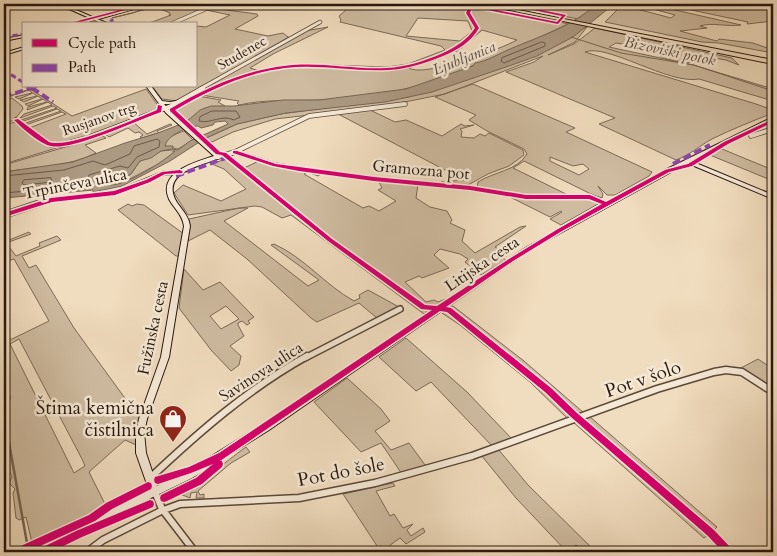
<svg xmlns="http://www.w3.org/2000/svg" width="777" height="556" font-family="Cardo,serif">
	<rect width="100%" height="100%" fill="#f0dcbe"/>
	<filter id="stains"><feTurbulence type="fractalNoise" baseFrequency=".004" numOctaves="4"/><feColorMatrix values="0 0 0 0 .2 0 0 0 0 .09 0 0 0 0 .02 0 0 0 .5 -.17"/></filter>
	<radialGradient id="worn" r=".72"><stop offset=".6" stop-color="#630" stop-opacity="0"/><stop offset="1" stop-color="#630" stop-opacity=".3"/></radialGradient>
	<!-- green -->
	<path fill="#cebba0" stroke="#7b6956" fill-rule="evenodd" d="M155,4H216L169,24H147L171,15H169L170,13L155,7L112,18L133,13Z
		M353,4H398L405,6L409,4H475L559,21L557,23L558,25L561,22L568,24C558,29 483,63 478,63C431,87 373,98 319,100C292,101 265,99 239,105L237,103L239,101L201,95C225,81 257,72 284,68C319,63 354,71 388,69C410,68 472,51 478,28L469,13L471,5L467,13L476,28C467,51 412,66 389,68C380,69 371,67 362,67C337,66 310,64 285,67C256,70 223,81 197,95H192L305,31L328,27L273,54L250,68L260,71L280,66L329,65L387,67L408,64L445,50L441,46L340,22L341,20L339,16ZM418,18L468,21L472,31L460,41L406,36ZM482,30L517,40C501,49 423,78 409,68L458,51Z
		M499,4H596L588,12L578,19L563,16L564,14L558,15Z
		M635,4H649L741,25C727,27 712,22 700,26L707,28L680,31L717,41L719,39L753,43L773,50V53L719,43L702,42L605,22L622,5L671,18L675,15Z
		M663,4H773V11L768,12L773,13V21L747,24L748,22Z
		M211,8L257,14L258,16L235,29L268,36L283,33L288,37L287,38L289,37L177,101L162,99L152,86H196V26L206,27L230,15L206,10Z
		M587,27L575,42L548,55L574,44L595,28L732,58L739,65L726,60L702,56C699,58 696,62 691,62C682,64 667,60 658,55L661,50L616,43L609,47L693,65L773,89V101L699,79C669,85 607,43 585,52L756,104L773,110V113C753,121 732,129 712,139C699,146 690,155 676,160L599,124L615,118L506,72L534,62L543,56L445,94L379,107L275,119L233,132L212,142L204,139L237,124L280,114L409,97Z
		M473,84L575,128L566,132L652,172L649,176L615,195H607L598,186L603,194L602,198L593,195L524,161L513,168L570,196L523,195L477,187L478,182C493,172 517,171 527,154L524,149L487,131L469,120L476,115L435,97ZM550,157L573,166L583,164L589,169L579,175L550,161Z
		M146,89L159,107L158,109C138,117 70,149 51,143C44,141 35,132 29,128L66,114L62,112L26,125V123L61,111L57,109L21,122V120L57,108L53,106L20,118L24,114L52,105L48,102L27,110L28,107L47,102L43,99L28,106L25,104L42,99L38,96L24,102L20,100L37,96L33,93L19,99L15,97L32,93L29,90L4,98L27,90H32L72,116Z
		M198,96L221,100L218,102L225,106L205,108L186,122L174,110Z
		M12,98L22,106L23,109L14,120L4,124V101Z
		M370,110L395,122L406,120L442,136L461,124L465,126L474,125L460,129L462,131L461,137L474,138L480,134L485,136L489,133L523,150L524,155L509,166L488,174L468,185L443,184L441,182L464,180L338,114Z
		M16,122L50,146L86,139L4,164V125Z
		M133,122L147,134L170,124L172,125L157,131L159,133L142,138L140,137L143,135L139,132L135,133L128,128L109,137L105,134Z
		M184,131L193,140L178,149L164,146C166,137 176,134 184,131Z
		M103,136L106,138L85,145L96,153C68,167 35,167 4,172V165Z
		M722,149L773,170V181L710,155Z
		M171,150L174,152L164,161L120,184L112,185L131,174L140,161L161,151Z
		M235,154L230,156L244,168L259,161L295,171L323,173L318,176L308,172L304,174L363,208L369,206L379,211L396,201L378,190L382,188L379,182L418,184L416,198L430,207L447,211L452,220L450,223L465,230L462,241L475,253L520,227L526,226L495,247L508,255L503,258L506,260L481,275L465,262L468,259L460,254L440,249L434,255L449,268L422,278L419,276L405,282L426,302L434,300L438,302L446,299L434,307L424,306L331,239L228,155Z
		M228,158C290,212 355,261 422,309H430L424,314L291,215L282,218L262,207L255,206L188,215L174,193L183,185L221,201L246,189L224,169L212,164Z
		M506,195L540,199L591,198L599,202L598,204L561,225L550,219L562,212L561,211L550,217Z
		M128,204L132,206L137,204L144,205L184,234L180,256H176L118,210Z
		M239,208H248L224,221L308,286L319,280L271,245L274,244C305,258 325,285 354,301L360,298L359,295L368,290L399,307L377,318L359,303L317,322L311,318L247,259L210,230L188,241L189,219Z
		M29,232L31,234L6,243L16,256L40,246L39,243L57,236L61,240L22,256L29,268L36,265L74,328L140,419L136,445L125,440L89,472L106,506L95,514L32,543L26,517L19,520L16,518L13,493L15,489L9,483L12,477L7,466L8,457L4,450V404L10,400V396L4,378V330L9,339H12L49,321L14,259L4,262V242ZM19,339L82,459L85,466L74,473L10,344Z
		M184,269L203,290L220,282L254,317L248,321L250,323L247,325L242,321L238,323V325L244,336L230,346L241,356L239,365L231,371L211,350L179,308ZM226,306L239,319L221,329L210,316Z
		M453,306L524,361L584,413L579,415L576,414L512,357L449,308Z
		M447,310L545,390L573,418L569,420L530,382L460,325L442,313Z
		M406,338L467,392L512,439L493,447L431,382L416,391L379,357Z
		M758,359L773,369V390L739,369Z
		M347,378L381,409L390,421L375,431L391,450L409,443L428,469L404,477L381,443L361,452L314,402Z
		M589,416L717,527L713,531L583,418Z
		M578,420L582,422L709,534L704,538L573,422Z
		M246,447L250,452L231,463L198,491L200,495L204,494V498H196L197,492L191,493L190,498L180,494C203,481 224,463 246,447Z
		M498,449L528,485L596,552H583L576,545L567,552L516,498L481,455Z
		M393,483L395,486L376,491L390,516L394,514L403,528L413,524L407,530L411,536L423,528L425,532L406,544L400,538L381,552L343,494Z"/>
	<!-- water -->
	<path fill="#ac9982" stroke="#776553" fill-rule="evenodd" d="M596,4H614L573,37L537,56L506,67L432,92L385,102L286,113L237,124L204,139L170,161L122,186L93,192V190L4,198V172L73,162L125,143L158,133L186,122L200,110L211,106H234L283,100H319L406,89L473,66L475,63C488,61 498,54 510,49C540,36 572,27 596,4ZM225,121L228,124L190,141L178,150L173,149V146H165C167,135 189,126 198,126L201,128L213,125L215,122ZM172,149L175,151C163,162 127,185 111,185L131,174L140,161L151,158L161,151Z"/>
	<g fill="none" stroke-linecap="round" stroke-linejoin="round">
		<!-- shore -->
		<path stroke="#6a5848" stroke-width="1" d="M542,42L545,43V46L504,63L501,61L502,58Z
			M212,111H236L240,117L234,120C221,114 212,124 199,121L200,117Z
			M4,176L64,170L93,161L105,165L130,154L134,146L157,139L160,141L159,147L137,157L128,168L120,166L89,175L85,186L4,193
			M51,178L52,182L24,185L22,183L24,180Z"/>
		<!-- stream-far1 -->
		<path stroke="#776553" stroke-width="1" d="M571,37L621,53L694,65L773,91"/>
		<!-- stream -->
		<path stroke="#776553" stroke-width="2.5" d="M4,415L27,543"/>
		<defs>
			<path id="street-far3" d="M171,24L217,4
				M200,89L320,22"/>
			<path id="street-far2" d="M16,120L51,145H61L87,138L171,106L203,88
				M751,136L773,129
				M235,152L275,165L299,169L374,179L470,188L526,197H590L606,204
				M218,157L235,152L309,116L405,104
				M34,206L51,200L115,193L164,173L180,172"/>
			<path id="street-far1" d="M4,215L37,204
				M305,358L400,309"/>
			<path id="street" d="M150,478C199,432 248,389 307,356
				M155,492L162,509L195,552
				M87,552L103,540L161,511L180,504L299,498L375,483L472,456L657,389L714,372L726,370L742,372L773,392"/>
			<path id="secondary" d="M58,4H62L109,24H103Z
				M24,47V49L4,55V53Z
				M146,86H151L162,101L170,102L182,100V101C177,104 170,104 164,104L170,111L221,157C205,166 162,170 175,199C180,209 188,213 190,226L169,357L147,419L144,432L146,453L157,486L186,472L263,424L527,247L665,170L773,117V120L691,161L773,195V199L687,163L531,249L269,430L192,478L40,552H25L26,548L149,490L136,453V432L139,419L161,357L184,226C182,213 174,209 169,199C157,172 196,162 214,156L166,113Z"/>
			<path id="primary" d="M146,4H151L81,24H73Z
				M24,35V37L4,41V39Z"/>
			<path id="highway" d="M480,4H488L773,60V64Z"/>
		</defs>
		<!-- street-far3 casing -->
		<use href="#street-far3" stroke="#5a4839" stroke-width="4.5"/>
		<!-- street-far2 casing -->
		<use href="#street-far2" stroke="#5a4839" stroke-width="5.5"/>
		<!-- street-far1 casing -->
		<use href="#street-far1" stroke="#5a4839" stroke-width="8"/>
		<!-- street casing -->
		<use href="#street" stroke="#5a4839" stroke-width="9"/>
		<!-- secondary casing -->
		<use href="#secondary" stroke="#28170d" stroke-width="2"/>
		<!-- primary casing -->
		<use href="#primary" stroke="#28170d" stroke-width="2"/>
		<!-- highway casing -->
		<use href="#highway" stroke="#28170d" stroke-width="2"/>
		<!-- street-far3 -->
		<use href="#street-far3" stroke="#f5e8d5" stroke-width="3"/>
		<!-- street-far2 -->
		<use href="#street-far2" stroke="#f5e8d5" stroke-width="4"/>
		<!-- street-far1 -->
		<use href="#street-far1" stroke="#f5e8d5" stroke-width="5"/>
		<!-- street -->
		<use href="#street" stroke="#f5e8d5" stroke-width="6"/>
		<!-- secondary -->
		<use href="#secondary" fill="#f5e8d5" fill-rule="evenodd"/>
		<!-- primary -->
		<use href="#primary" fill="#f0dcbe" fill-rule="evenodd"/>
		<!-- highway -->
		<use href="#highway" fill="#f0dcbe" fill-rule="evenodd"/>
		<!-- quiet-far1 -->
		<path stroke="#8e44ad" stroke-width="3" stroke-dasharray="5.5 3" stroke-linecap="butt" d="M113,19L111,21L114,24
			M4,37L24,34
			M4,70L24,83
			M29,86L34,89
			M27,89L37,86"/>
		<!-- quiet -->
		<path stroke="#8e44ad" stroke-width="4" stroke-dasharray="8 4" stroke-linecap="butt" d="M32,88L53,102
			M4,97L31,88
			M673,164L710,145
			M176,176L228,157"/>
		<defs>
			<path id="cycleway" d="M143,4H148L73,24H66Z
				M505,4H511L566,15L558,24L472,7L470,13L479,28C470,43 459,49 443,56C426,63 407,69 388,70C354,72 319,64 285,68C245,73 209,90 175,110L220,152L226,153L332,239L425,305L437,306L509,259L558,229L602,204L589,199H526L470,190L374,181L299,171L273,166L233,153V151H237L276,164L299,167L374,177L470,186L526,195H590L606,202L665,170L688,164L724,142L773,119V122L728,144L692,166L669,172L562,231L513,261L446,307L451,308L551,388L577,413L714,530L732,549L734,552H723L708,536L571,417L545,392L447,312L440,311L220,461H222L223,464L222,467L202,484L167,501L164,502L161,501L160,498L161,495L196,478L213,464L191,473L158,484L155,483L154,480L155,477L189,467L219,453L432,310L421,309L328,241L222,155L216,154L170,111V109C206,88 243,71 284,66C319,61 353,70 387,68C406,67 425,61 443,53C456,47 467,40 475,28L466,13L469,6L471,5L557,22L562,16Z
				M158,105L162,106L161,112C134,122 108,134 81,142C72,144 61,148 51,146C40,144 22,128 14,120L18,119L49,142C69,149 135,119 157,110Z
				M180,170L183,172L182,173L165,174L150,182L115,195L52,202L4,217V213L51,198L114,191L146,180L162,172Z
				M148,482L151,483L152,486L151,489L112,509L95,521L27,552H12L14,549L89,515L106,503Z
				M150,500L153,501L154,504L153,507L82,537L51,552H37L39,549L76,531Z"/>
		</defs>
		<!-- cycleway casing -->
		<use href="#cycleway" stroke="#f5e8d5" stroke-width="3"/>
		<!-- cycleway -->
		<use href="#cycleway" fill="#d6006c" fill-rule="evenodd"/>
	</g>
	<!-- icons -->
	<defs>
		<symbol id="shop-pin" viewBox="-11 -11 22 30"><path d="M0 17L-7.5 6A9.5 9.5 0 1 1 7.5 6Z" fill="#8f2418" stroke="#f5e8d5"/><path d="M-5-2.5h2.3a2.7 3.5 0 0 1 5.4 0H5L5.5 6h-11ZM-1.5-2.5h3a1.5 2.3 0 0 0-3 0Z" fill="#fff"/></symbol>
	</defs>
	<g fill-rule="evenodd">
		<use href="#shop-pin" x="157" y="403" width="32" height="43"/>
	</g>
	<g text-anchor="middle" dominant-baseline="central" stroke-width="5" stroke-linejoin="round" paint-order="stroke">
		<!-- far-street labels -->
		<g font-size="14" fill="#28170d" stroke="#f5e8d5">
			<text transform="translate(242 53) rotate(-30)">Studenec</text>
			<text transform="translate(99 119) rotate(-19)">Rusjanov trg</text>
		</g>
		<!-- far-water labels -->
		<g font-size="15" font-style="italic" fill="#5d4b3c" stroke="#f5e8d5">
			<text transform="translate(670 51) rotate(12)">Bizoviški potok</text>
			<text transform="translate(464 58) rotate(-22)">Ljubljanica</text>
		</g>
		<!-- street labels -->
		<g font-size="16" fill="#28170d" stroke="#f5e8d5">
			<text transform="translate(421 170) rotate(5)">Gramozna pot</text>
			<text transform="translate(75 184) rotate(-11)">Trpinčeva ulica</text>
			<text transform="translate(482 264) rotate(-34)">Litijska cesta</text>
			<text transform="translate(153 328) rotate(-78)">Fužinska cesta</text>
			<text transform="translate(261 372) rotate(-33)">Savinova ulica</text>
		</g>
		<!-- near-street labels -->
		<g font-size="19" fill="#28170d" stroke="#f5e8d5">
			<text transform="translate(643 379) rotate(-19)">Pot v šolo</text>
			<text transform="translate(341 472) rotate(-11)">Pot do šole</text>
		</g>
		<!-- near-poi labels -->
		<g font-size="19" fill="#28170d" stroke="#f5e8d5" text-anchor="end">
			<text x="154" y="408">Štima kemična<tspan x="154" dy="22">čistilnica</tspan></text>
		</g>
	</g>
	<!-- margin -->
	<rect width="777" height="556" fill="none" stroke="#f0dcbe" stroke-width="20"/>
	<rect x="5" y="5" width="767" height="546" fill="none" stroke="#28170d" stroke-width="2.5"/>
	<rect x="10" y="10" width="757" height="536" fill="none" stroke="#28170d"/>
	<!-- legend -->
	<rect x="22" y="22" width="175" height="65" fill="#f5e8d5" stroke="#a39485"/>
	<rect x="32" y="39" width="25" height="8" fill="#d6006c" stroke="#a39485"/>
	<text x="68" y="48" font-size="15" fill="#28170d">Cycle path</text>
	<rect x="32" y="64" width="25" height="8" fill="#8e44ad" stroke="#a39485"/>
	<text x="68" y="72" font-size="15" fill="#28170d">Path</text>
	<rect width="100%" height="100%" filter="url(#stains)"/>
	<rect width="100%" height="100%" fill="url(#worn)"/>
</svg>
